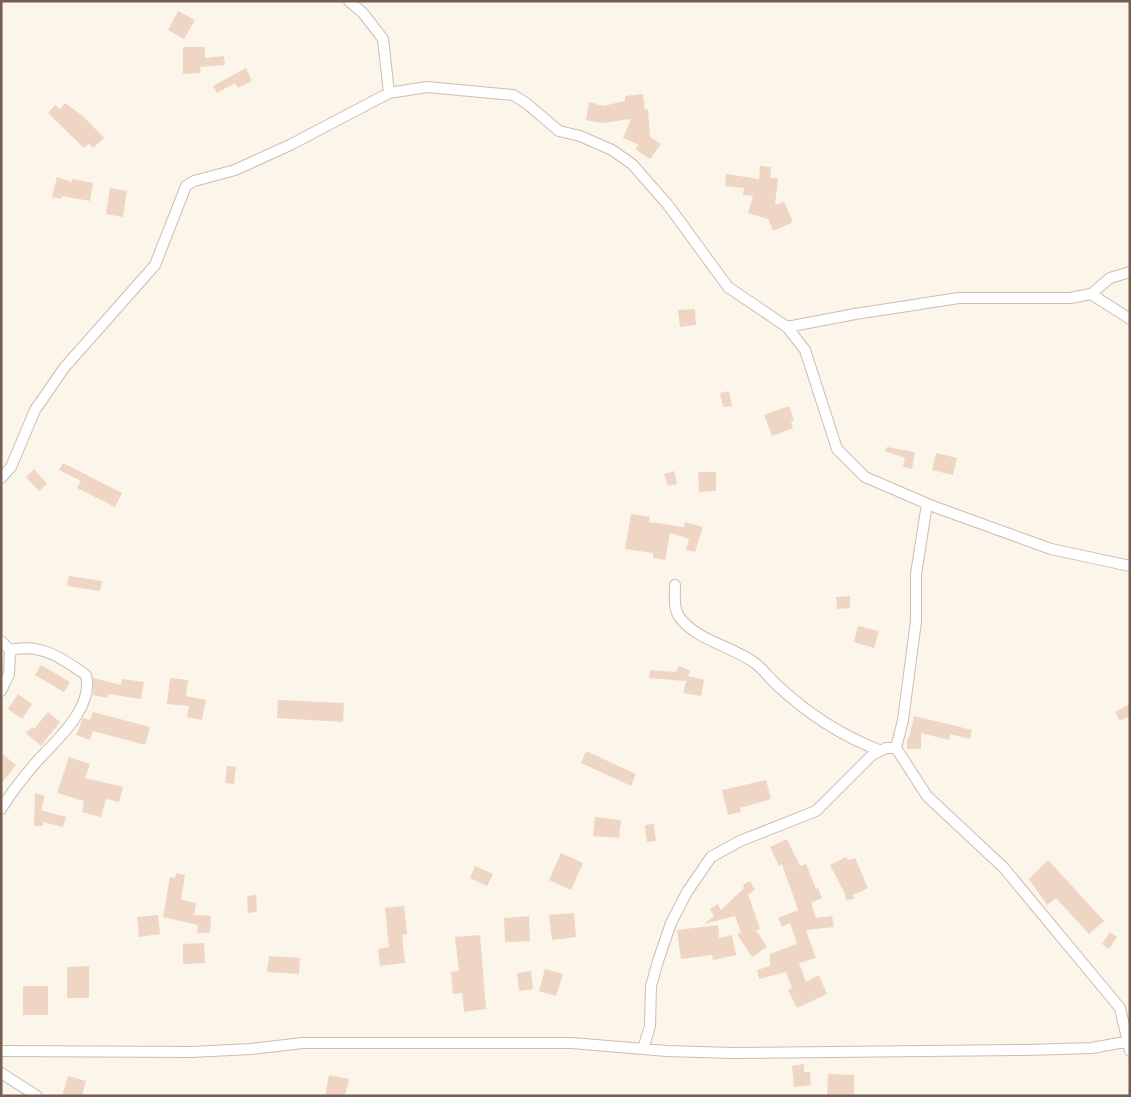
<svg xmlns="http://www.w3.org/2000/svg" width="1131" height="1097" font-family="Overpass,sans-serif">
	<rect width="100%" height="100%" fill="#fbf5ea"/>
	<!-- building -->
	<path fill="#efd5c4" d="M178,11L195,20L184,39L168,30Z
		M183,47H205V58L224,56L225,65L200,67L201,73L183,74Z
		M246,68L252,81L238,88L235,83L217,93L213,86Z
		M643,94L645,110L648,109L650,137L661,144L650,159L635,149L639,145L623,138L631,119L602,123L586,120L589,102L603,106L625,101V96Z
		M65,103L84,117L104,138L93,148L89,144L84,148L48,113L55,105L60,109Z
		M760,166L771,167L770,178H778L775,205L784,202L793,222L773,231L768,219L748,213L753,196L743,195L744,188L725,186L726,174L759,179Z
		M57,177L72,182V179L93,183L90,201L62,196L61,199L52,197Z
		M110,188L127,191L123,217L106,214Z
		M695,309L696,325L680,327L678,310Z
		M729,391L732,406L723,407L720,393Z
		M789,406L794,420L791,422L793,428L772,436L764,415Z
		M887,447L915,452L912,469L903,467L905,458L885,451Z
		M936,453L957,458L953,475L932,470Z
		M63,463L122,493L115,507L77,488L81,481L59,470Z
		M34,469L47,484L39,491L26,477Z
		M674,471L677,484L668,486L664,474Z
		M698,472H716V491L699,492Z
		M631,514L650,517L649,522L684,527L685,522L703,527L695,552L686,550L689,539L670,533L665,560L653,558V553L625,549Z
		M69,576L102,581L100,591L67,586Z
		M850,596V608L837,609L836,597Z
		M858,626L879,631L874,648L854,642Z
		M41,665L70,682L64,692L35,675Z
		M679,666L690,671L688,676L704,680L701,696L683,693L687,678L685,681L649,678L650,670L676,672Z
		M93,678L121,685L122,679L144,682L141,699L108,694L107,698L93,695Z
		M170,678L188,680L186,696L206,700L202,720L187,717L189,706L167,704Z
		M18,694L32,704L22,719L8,709Z
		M278,700L344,703L343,722L277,718Z
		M1130,704V716L1120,721L1115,712Z
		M48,712L60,722L41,746L26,733L32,727L34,729Z
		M93,712L150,727L145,745L93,731L90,740L76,735L83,718L90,720Z
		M914,716L972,730L970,739L950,734L949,740L921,733V749H907V738H909Z
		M586,751L636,774L631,786L581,763Z
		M1,753L16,765L1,784Z
		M69,757L90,764L85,778L123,787L119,802L106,799L101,817L82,812L84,801L57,793Z
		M227,766L236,767L234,784L225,783Z
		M766,780L771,799L740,808L741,812L728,815L722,790Z
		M35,793L45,796L41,810L66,817L63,827L43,822V826H34Z
		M595,817L621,820L619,838L593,836Z
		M654,824L656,841L647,842L645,825Z
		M787,839L800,866L806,864L816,889L818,888L822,898L811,903L816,918L832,916L834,927L806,930L816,958L799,963L806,982L819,975L827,994L797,1008L788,990L792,988L786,972L759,979L757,970L770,966V954L797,944L790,923L782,927L778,918L798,910L782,864L779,866L770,847Z
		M561,853L583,863L571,890L549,880Z
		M846,857L848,860L855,858L868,888L853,895L854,899L846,900L845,894L830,865Z
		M1048,860L1104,921L1089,934L1056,898L1047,905L1029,879Z
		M475,866L493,874L487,886L470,878Z
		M176,873L185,875L181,900L196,903L194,915L211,916L210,933H197L198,925L163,917L170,877L175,878Z
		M750,881L755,890L748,894L760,929L756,930L767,947L752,957L737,934L741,933L735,916L704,924L714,916L710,909L718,904L721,910L744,888L743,885Z
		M256,895L257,912L248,913L247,896Z
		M404,906L407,934L402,935L405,963L380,966L378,949L389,947L385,908Z
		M574,913L576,937L552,940L549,915Z
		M158,915L160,934L139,937L137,917Z
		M529,916L530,941L505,942L504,918Z
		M718,925L719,938L732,935L736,955L713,960L712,955L681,959L677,930Z
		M1110,932L1117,937L1109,949L1102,944Z
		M480,935L486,1009L464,1012L462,993L453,994L451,972L459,971L455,937Z
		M204,943L205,963L183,964V944Z
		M269,956L300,958L299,974L267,972Z
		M89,966V998H67V967Z
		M545,969L563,974L556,996L539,991Z
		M531,971L533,989L519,991L517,973Z
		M23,986H48V1015H23Z
		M804,1064V1072H810L811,1085L794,1087L792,1066Z
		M828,1074L854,1075V1096H827Z
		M329,1075L349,1079L345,1096H325Z
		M68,1076L86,1081L82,1096H62Z"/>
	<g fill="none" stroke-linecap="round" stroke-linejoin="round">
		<defs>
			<path id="minor" d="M349,1L363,13L383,39L389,93
				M1091,294L1130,319
				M787,327L855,314L959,298H1070L1091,294L1110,278L1130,272
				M1,478L11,467L35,410L64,368L155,265L186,186L194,181L235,170L290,145L389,93L427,87L513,95L526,103L559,131L580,136L612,150L632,164L668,205L728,287L787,327L805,350L837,449L865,477L935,507L1051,549L1130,566
				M675,585C675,596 673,609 680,618C697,640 730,646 752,661C762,667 768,677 777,685C806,712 842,736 879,750
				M1,641L10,650L9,674L1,691
				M896,748L927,796L1004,868L1120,1008L1130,1051
				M1,809C12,791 25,775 39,759C58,739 94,707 86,675C62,658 41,643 10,650
				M643,1049L650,1026L651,986L658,961L671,923L687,892L711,857L740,841L816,811L872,755L886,748H896L903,720L916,621V574L927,504
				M1,1051L191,1052L251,1049L303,1043H572L667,1051L732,1053L1026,1050L1092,1048L1130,1041
				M1,1073L37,1096"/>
		</defs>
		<!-- minor casing -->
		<use href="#minor" stroke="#cdbdb1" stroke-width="12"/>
		<!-- minor -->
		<use href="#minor" stroke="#fff" stroke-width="10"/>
	</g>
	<!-- border -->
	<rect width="1131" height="1097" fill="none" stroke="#755d4f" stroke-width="5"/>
</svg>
